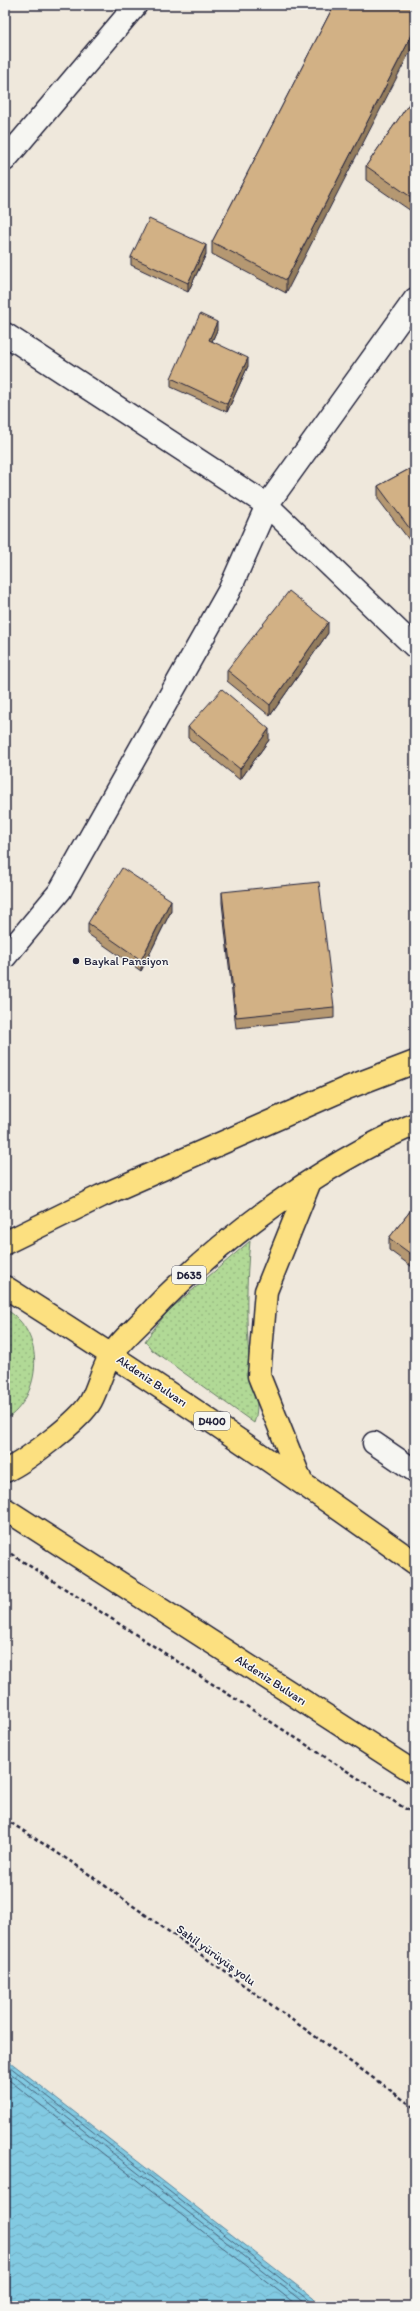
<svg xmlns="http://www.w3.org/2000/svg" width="420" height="2311" font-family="Itim,sans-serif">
	<defs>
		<pattern id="grass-dots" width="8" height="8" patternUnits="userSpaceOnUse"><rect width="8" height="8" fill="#b1d996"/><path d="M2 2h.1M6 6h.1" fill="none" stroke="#98ba82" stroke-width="1.8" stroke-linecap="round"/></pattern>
		<pattern id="water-waves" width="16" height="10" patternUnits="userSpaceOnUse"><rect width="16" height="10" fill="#82cae2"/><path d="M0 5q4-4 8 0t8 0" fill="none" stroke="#70adc3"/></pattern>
	</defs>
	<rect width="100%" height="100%" fill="#efe8dc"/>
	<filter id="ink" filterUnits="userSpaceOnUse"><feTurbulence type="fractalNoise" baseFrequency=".025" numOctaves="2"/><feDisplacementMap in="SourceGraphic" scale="8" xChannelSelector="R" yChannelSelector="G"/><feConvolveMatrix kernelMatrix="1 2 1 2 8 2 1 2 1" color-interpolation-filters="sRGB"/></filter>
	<g filter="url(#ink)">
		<!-- grass -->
		<path fill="url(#grass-dots)" stroke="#6a7e68" d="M250,1241C246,1281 246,1320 249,1360C251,1383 262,1401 254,1423L152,1350L145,1341L167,1312Z
			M5,1309C46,1331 43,1396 5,1420Z"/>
		<!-- water -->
		<path fill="url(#water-waves)" stroke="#5c879f" d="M5,2058L313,2298L322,2306H5Z"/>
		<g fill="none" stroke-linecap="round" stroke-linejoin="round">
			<!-- shore -->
			<path stroke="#48657e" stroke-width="1" d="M5,2063L316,2306
				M5,2069L308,2306
				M5,2077L298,2306"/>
			<defs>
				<path id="street" d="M5,160L136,5
					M5,334L267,505L415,647
					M5,957L60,891L229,591L267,505L415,299
					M374,1443L415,1471"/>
				<path id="highway" d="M5,1243L101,1196L347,1088L415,1062
					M5,1287C145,1375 281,1467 415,1563
					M5,1471C25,1462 81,1420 91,1401C99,1386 102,1368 112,1354C121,1340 136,1328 147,1316C218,1240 319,1166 415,1124
					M301,1481L259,1376L266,1291L309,1184
					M5,1509L415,1773"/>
			</defs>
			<!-- street casing -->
			<use href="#street" stroke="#22223b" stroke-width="25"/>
			<!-- highway casing -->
			<use href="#highway" stroke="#22223b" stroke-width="25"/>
			<!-- path -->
			<path stroke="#22223b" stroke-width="2.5" stroke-dasharray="4 3" stroke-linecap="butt" d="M5,1550L415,1815
				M5,1819L76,1865L415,2108"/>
			<!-- street -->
			<use href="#street" stroke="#f6f6f2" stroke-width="22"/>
			<!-- highway -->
			<use href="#highway" stroke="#fce080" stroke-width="22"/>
		</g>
		<!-- wall -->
		<path fill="#b59872" stroke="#22223b" d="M334,5L286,293L212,254V242Z
			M415,95L411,211L366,180V166Z
			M206,254L188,292L131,265V257Z
			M217,330L212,341L248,366L227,412L171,387V378Z
			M415,466V544L413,545L378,499V486Z
			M328,633L270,716L227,681V670Z
			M188,727L269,740L240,780L188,738Z
			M222,892L334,1007V1018L236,1028L222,903Z
			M171,911L141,971L88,934V923Z
			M415,1205V1269L389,1250V1238Z"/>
		<!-- shaded-wall -->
		<path fill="#937c5d" stroke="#22223b" d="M415,29V42L286,293V280Z
			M415,191V205L411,211V197Z
			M206,245V254L188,292V283Z
			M217,322V330L209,348V340Z
			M248,358V366L227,412V404Z
			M415,531V544L413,545V533Z
			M328,622V633L270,716V705Z
			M269,729V740L240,780V769Z
			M171,900V911L141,971V960Z"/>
		<!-- building -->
		<path fill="#d2b185" stroke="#22223b" d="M334,5H415V29L286,280L212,242Z
			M415,95V191L411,197L366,166Z
			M149,219L206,245L188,283L131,257Z
			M200,314L217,322L209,340L248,358L227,404L171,378Z
			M415,466V531L413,533L378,486Z
			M289,591L328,622L270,705L227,670Z
			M222,689L269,729L240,769L188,727Z
			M122,868L171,900L141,960L88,923Z
			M319,882L334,1007L236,1017L222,892Z
			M415,1205V1257L389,1238Z"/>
	</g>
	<!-- markers -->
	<circle fill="#22223b" stroke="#f6f6f2" stroke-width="1.5" cx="76" cy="961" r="4"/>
	<g text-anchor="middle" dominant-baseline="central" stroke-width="3" stroke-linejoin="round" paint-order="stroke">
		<!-- shield labels -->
		<g fill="#f6f6f2" stroke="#626272" stroke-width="1">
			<rect x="172" y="1266" width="34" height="18" rx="3"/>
			<rect x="194" y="1412" width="36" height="18" rx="3"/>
		</g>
		<g font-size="11" font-weight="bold" fill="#22223b">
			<text x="189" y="1275">D635</text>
			<text x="212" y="1421">D400</text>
		</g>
		<!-- poi labels -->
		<g font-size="12" fill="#22223b" stroke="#f6f6f2" text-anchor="start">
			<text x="84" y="961">Baykal Pansiyon</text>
		</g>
		<!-- street labels -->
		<g font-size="12" fill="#22223b" stroke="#f6f6f2">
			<text transform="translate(152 1381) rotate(34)">Akdeniz Bulvarı</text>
			<text transform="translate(271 1680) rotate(33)">Akdeniz Bulvarı</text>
			<text transform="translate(216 1955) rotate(36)">Sahil yürüyüş yolu</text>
		</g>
	</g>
	<!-- margin -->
	<rect width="420" height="2311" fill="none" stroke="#f6f6f2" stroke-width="20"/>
	<rect x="10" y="10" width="400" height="2291" fill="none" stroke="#22223b" stroke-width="1.5" filter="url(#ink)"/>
</svg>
